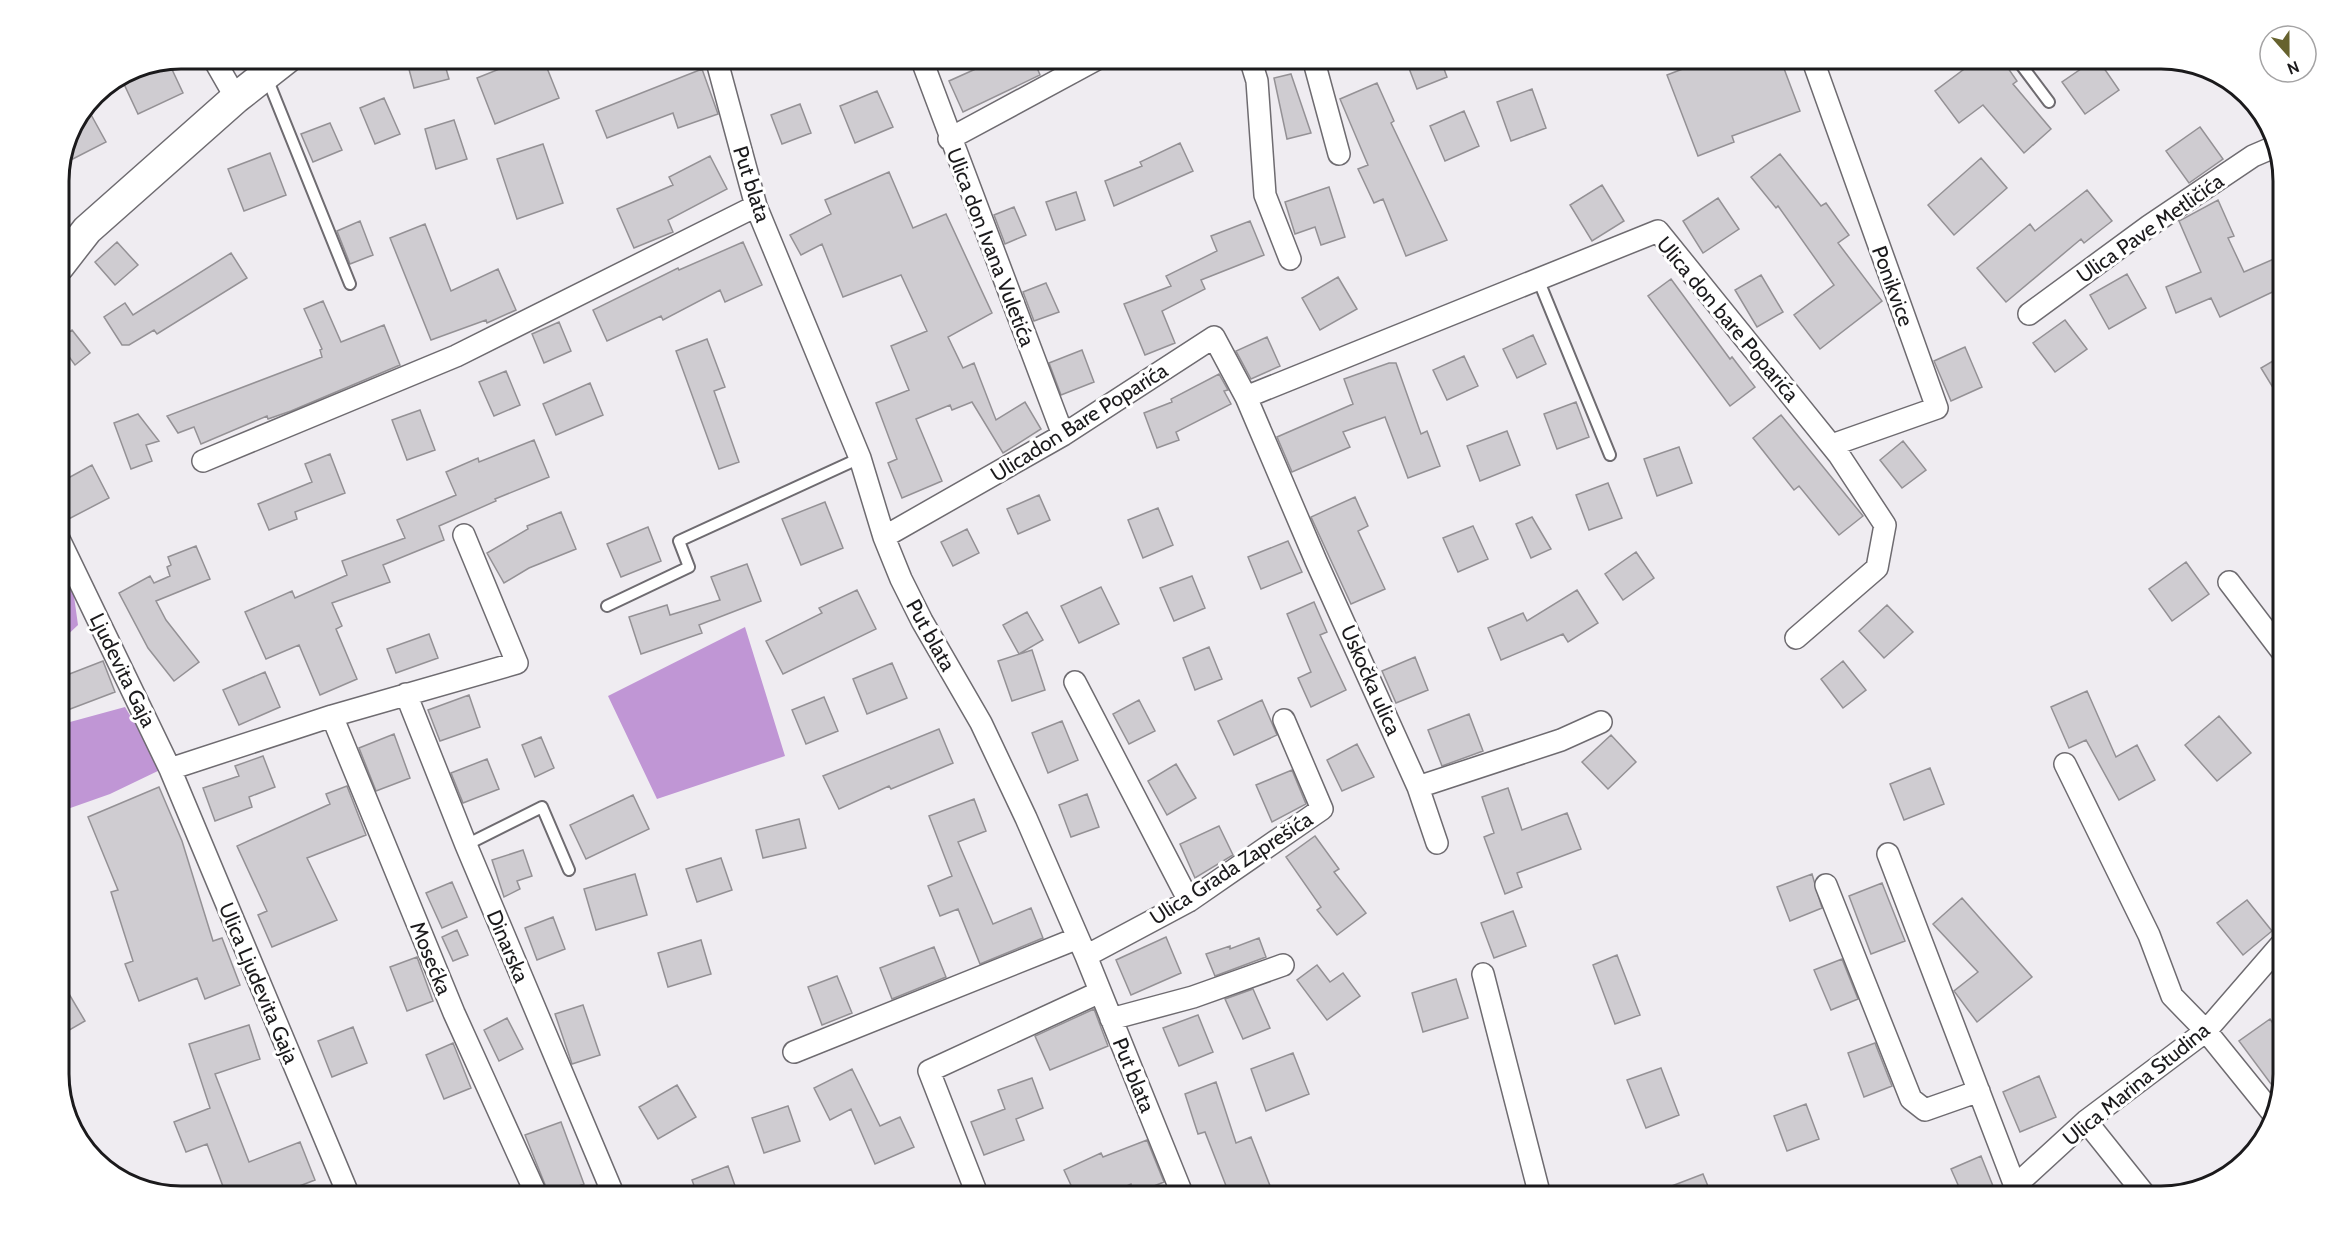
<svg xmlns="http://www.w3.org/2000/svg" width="2342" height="1255" font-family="Cabin,sans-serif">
	<rect width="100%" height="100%" fill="#efecf1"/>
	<!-- forest -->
	<path fill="#c096d5" d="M59,571L73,589L78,625L59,643Z
		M745,627L785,756L657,799L608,696Z
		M125,707L162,769L110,794L59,812V725Z"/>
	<!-- building -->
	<path fill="#cfccd1" stroke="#949195" stroke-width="1.5" d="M406,58H443L449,79L414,88Z
		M527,58H543L559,98L495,124L477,78Z
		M1000,58H1033L1040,75L963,112L949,81Z
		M1405,58H1440L1447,77L1417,89Z
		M1711,58H1780L1800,111L1732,136L1734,142L1698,156L1667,75Z
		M1979,58H2001L2017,81L2013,84L2051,129L2024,153L1983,105L1959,123L1935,91Z
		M2097,58L2119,90L2085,114L2062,82Z
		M169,63L183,93L138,114L124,84Z
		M702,69L718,114L678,128L673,113L607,138L596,111Z
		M1291,74L1311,133L1287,139L1274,78Z
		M1377,83L1394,121L1391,123L1447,240L1406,256L1383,199L1374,203L1358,169L1368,165L1340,99Z
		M1532,89L1546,128L1511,141L1497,102Z
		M877,91L893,127L855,143L840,106Z
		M384,98L400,134L375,144L360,108Z
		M800,104L811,133L782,144L771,115Z
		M89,111L106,142L61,165L68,134L79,116Z
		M1464,111L1479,146L1445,161L1430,126Z
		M454,120L467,159L436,169L425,129Z
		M330,123L342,150L313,162L301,134Z
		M2200,127L2223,159L2189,183L2166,151Z
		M1180,143L1193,171L1114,206L1105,181L1142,166L1140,162Z
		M543,144L563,203L517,219L497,159Z
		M270,153L286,195L244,211L228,169Z
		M1780,154L1821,206L1826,203L1849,235L1838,243L1882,301L1820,349L1794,315L1834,285L1778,206L1776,208L1751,177Z
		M710,156L727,189L668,220L673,232L634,248L617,209L673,185L669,177Z
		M1981,158L2007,188L1954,235L1928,205Z
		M889,172L913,228L946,214L992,313L948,337L963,368L974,363L996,420L1025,402L1041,429L1003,453L972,402L952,410L950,405L916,419L942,481L902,498L888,463L897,459L876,403L909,390L891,346L927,331L901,275L843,297L822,244L801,255L790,235L831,214L825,200Z
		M1602,185L1624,221L1592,241L1570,205Z
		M1329,187L1345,237L1321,245L1315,227L1295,234L1285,202Z
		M2087,190L2112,221L2084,243L2081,239L2006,302L1977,268L2030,224L2035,231Z
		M1076,192L1085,220L1056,230L1046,202Z
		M1718,198L1739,229L1703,253L1683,221Z
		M2218,200L2234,236L2228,238L2244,272L2283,255V287L2220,317L2211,298L2176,313L2166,287L2201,272L2179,221Z
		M1014,207L1026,235L1005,244L994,215Z
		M360,221L373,255L350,264L337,231Z
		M1250,221L1264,255L1201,280L1205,289L1162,311L1175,343L1145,355L1124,304L1171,286L1166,276L1217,251L1211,236Z
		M425,224L451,291L498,269L516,310L487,323L486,320L431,340L390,238Z
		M117,242L138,265L115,285L95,262Z
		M743,242L762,285L725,302L720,290L663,320L661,316L607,341L593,310L678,268L679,270Z
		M231,253L247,278L157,334L154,330L129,345H122L104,317L125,303L133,315Z
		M2127,274L2146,308L2109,329L2090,295Z
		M1761,275L1783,312L1757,327L1735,290Z
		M1338,277L1357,309L1320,330L1302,298Z
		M1671,279L1730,359L1732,357L1755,387L1730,406L1648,296Z
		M1046,283L1059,312L1034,321L1023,292Z
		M323,301L341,342L384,325L400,365L291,411L268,419L267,416L201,444L194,427L178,433L167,416L322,357L320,350L322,349L304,309Z
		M2065,320L2087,349L2055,372L2033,343Z
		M559,322L571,351L544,363L532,334Z
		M72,330L90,353L75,365L59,343V340Z
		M1533,335L1546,364L1517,378L1503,349Z
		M1267,337L1280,366L1251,379L1236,351Z
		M707,339L725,387L714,391L739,462L719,469L676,351Z
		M1965,347L1982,387L1951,401L1934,361Z
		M1082,350L1094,382L1061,395L1049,363Z
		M2283,355V404L2261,368Z
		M1464,356L1478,386L1447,400L1433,370Z
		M1389,363H1396L1421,434L1427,431L1440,466L1408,478L1385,417L1343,432L1350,447L1292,472L1277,437L1353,404L1344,379Z
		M506,371L520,405L494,416L479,382Z
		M1219,374L1228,390L1224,391L1231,404L1176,432L1179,440L1157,448L1144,413L1172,402L1171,399Z
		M590,383L603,415L556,435L543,404Z
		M1576,402L1589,437L1557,449L1544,414Z
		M420,410L435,450L407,460L392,420Z
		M138,414L159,441L146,445L152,461L131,469L114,423Z
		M1781,415L1863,516L1839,535L1799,486L1794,490L1753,438Z
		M1507,431L1520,465L1480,481L1467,446Z
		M534,440L549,477L495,499L496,501L439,526L444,540L383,565L390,582L332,603L342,626L336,629L357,679L320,695L299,645L266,659L245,612L292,591L295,598L347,575L342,561L405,538L397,520L456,495L446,472L478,458L479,462Z
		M1903,441L1926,470L1902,488L1880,460Z
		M1679,447L1692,483L1657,496L1644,459Z
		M330,454L345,493L295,512L297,519L269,530L258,504L312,482L305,464Z
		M92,465L109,498L59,524V483Z
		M1608,483L1622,518L1589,530L1576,495Z
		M1039,495L1050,520L1018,534L1007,509Z
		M1355,497L1368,526L1358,531L1385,589L1351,604L1311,517Z
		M825,502L843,548L801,565L782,519Z
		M1158,508L1173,545L1143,558L1128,520Z
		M561,512L576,549L529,568L504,583L487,553L528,529L527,526Z
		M1532,517L1551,549L1531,558L1516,524Z
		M1473,526L1488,559L1458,572L1443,538Z
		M648,527L661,561L621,577L607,544Z
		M967,529L979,553L953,566L941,542Z
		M1288,541L1302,572L1261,589L1248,557Z
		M196,546L210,579L156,601L166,620L199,662L174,681L148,648L119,593L150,576L154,583L170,576L167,567L171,565L168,557Z
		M1636,552L1654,578L1623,600L1605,574Z
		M2186,562L2209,594L2172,621L2149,589Z
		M747,564L761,601L699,625L702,633L641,654L629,617L667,605L670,615L720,600L711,577Z
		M1192,576L1205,608L1174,621L1160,588Z
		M1101,587L1119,624L1079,643L1061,606Z
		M857,590L876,629L783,674L766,641L822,613L819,608Z
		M1577,590L1598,623L1568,642L1563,634L1501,660L1488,628L1523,613L1527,621Z
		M1314,602L1327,632L1320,635L1346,690L1311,707L1298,678L1311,672L1287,614Z
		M1887,605L1913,632L1884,658L1859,631Z
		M1027,612L1043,640L1019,654L1003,625Z
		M429,634L438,658L396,673L387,649Z
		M1209,647L1222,679L1195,690L1183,658Z
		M1032,650L1045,690L1012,701L998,661Z
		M1415,657L1428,690L1396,703L1382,671Z
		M103,661L115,692L65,711L59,695V678Z
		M1843,661L1866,690L1843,708L1821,679Z
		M892,663L907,698L867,714L853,679Z
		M265,672L280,707L239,725L223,690Z
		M2087,691L2116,757L2137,745L2155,780L2119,800L2086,740L2069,748L2051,707Z
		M469,695L480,727L440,741L428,710Z
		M824,697L838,731L806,744L792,710Z
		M1139,700L1155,731L1129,744L1113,714Z
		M1262,700L1277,735L1234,755L1218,721Z
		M1469,714L1483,751L1442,766L1428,730Z
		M2219,716L2251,753L2217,781L2185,745Z
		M1062,721L1078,760L1048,773L1032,733Z
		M939,729L953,763L891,789L889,786L839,809L823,776Z
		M394,734L410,778L376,791L359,748Z
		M1611,735L1636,762L1608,789L1582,762Z
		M541,737L554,768L535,777L522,745Z
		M1357,744L1374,777L1342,791L1327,760Z
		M263,756L275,787L249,797L252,807L215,821L203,788L239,776L235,766Z
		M487,759L499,789L463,803L451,773Z
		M1176,764L1196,798L1167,815L1148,781Z
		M1930,768L1944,804L1904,820L1890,784Z
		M1292,770L1306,804L1272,822L1256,785Z
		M347,786L366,835L307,858L337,920L272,947L258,915L267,911L237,846L330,804L326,794Z
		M159,787L182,841L213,941L222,938L240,985L205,999L197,978L139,1001L125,964L133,961L111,892L118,890L88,817Z
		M1508,788L1522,830L1567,813L1581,849L1517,873L1522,887L1505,894L1484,837L1494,833L1482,797Z
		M1087,794L1099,827L1071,837L1059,805Z
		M633,795L649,829L586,859L570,825Z
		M974,799L986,831L958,842L993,924L1031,908L1043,938L980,964L958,909L940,916L928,886L952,876L929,816Z
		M799,819L806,848L763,858L756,830Z
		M1219,826L1233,855L1195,878L1180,844Z
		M1315,836L1339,869L1334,872L1366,913L1337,935L1317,910L1321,907L1286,857Z
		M523,850L532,876L517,881L520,889L504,897L492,860Z
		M721,858L732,890L697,902L686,869Z
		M635,874L647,915L596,930L584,889Z
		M1812,874L1822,908L1790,921L1777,887Z
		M452,882L467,917L442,928L426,893Z
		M1882,883L1905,941L1871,954L1849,896Z
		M1962,898L2032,977L1977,1022L1954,991L1978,972L1933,924Z
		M2247,900L2272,931L2243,955L2217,923Z
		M1513,911L1526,946L1494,958L1481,923Z
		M553,917L565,949L537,960L525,928Z
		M457,930L468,955L453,961L442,937Z
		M1166,937L1181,973L1131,995L1116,960Z
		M1259,938L1266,957L1215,976L1206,954L1230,946V949Z
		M701,940L711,974L668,987L658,953Z
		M934,947L946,977L892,999L880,968Z
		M1617,955L1640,1015L1615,1024L1593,965Z
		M417,957L433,1001L407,1011L390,967Z
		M1842,959L1858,999L1831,1010L1814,970Z
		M1317,965L1330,982L1343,973L1360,996L1327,1020L1297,980Z
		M837,976L852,1013L822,1025L808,987Z
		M59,977L85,1021L59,1036Z
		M1456,979L1468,1018L1423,1032L1412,993Z
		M1253,989L1270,1028L1243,1039L1225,999Z
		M583,1005L600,1055L572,1064L555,1014Z
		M1094,1009L1108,1046L1050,1070L1035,1036Z
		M1198,1015L1213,1052L1179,1066L1163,1028Z
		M507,1018L523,1049L499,1061L484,1030Z
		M2270,1019L2283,1038V1075L2271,1084L2239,1041Z
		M249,1025L260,1059L215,1074L249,1162L300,1142L315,1180L271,1197H227L207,1144L186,1152L174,1122L210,1108L189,1044Z
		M353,1027L367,1063L332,1077L318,1041Z
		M453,1043L471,1088L444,1099L426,1055Z
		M1875,1043L1892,1086L1864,1097L1848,1053Z
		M1293,1053L1309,1094L1266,1111L1251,1069Z
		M1661,1068L1679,1115L1646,1128L1627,1080Z
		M852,1069L880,1126L900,1117L914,1147L875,1164L851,1109L830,1120L814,1088Z
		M2039,1076L2056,1117L2020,1132L2003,1092Z
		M1032,1078L1043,1108L1016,1119L1024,1140L984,1155L971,1122L1005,1109L998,1090Z
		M1216,1082L1236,1143L1251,1137L1274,1196H1230L1205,1132L1198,1134L1185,1094Z
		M677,1085L696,1117L658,1139L639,1107Z
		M1806,1104L1819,1139L1787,1151L1774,1116Z
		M788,1106L800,1141L764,1153L752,1118Z
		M561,1122L584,1184L550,1197L525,1135Z
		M1147,1140L1164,1182L1134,1194L1131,1184L1104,1196H1076L1064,1170L1101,1153L1103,1157Z
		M1981,1156L1997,1196H1963L1951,1169Z
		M728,1166L739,1197H698L692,1180Z
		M1703,1174L1712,1196H1648V1195Z"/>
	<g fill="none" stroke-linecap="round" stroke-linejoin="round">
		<defs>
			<path id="service" d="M2016,58L2049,102
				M267,78L350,284
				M1538,279L1610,455
				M607,606L689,567L679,541L860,458
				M466,845L542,807L569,870"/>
			<path id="minor" d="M213,58L236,98
				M716,58L756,206L860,458L884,537L901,579L922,621L981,723L1026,818L1086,956L1183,1196
				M921,58L1063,435
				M1250,58L1257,81L1265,195L1290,259
				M1313,58L1339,154
				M1812,58L1937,408L1832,445
				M949,139L1099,58
				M2029,314L2149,226L2253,156L2274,147
				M1246,397L1658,231L1839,455L1885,525L1877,568L1796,638
				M203,461L456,356L756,206
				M884,537L1063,435L1214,337L1246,397L1316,561L1418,787L1561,740L1601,722
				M59,539L170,769L349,1196
				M2229,582L2283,653
				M1075,682L1189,901
				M406,694L466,845L614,1196
				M332,716L454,1013L537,1196
				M2065,764L2149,935L2172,996L2206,1031L2274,1115
				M170,769L332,716L517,663L464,535
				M1418,787L1437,843
				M1888,854L2015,1186
				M1826,885L1911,1099L1925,1110L1979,1091
				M1086,956L1189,901L1322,809L1284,720
				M1483,974L1540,1196
				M1111,1019L1193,997L1283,965
				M794,1052L1078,938
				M2086,1121L2146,1196
				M977,1194L929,1071L1100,992
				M2010,1196L2015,1186L2086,1121L2206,1031L2283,942"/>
			<path id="secondary" d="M59,266L87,230L236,98L287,58"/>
		</defs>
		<!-- service casing -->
		<use href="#service" stroke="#6e6b70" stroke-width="14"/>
		<!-- minor casing -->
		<use href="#minor" stroke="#6e6b70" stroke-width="24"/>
		<!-- secondary casing -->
		<use href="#secondary" stroke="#6e6b70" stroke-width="33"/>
		<!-- service -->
		<use href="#service" stroke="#fff" stroke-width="10"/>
		<!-- minor -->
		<use href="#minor" stroke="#fff" stroke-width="21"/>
		<!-- secondary -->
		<use href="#secondary" stroke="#fff" stroke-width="30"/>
	</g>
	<g text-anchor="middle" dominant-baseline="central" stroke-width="6" stroke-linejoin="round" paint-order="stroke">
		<!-- street labels -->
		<g font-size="21" fill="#1b1a1c" stroke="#fff">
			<text transform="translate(752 184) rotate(72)">Put blata</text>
			<text transform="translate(2150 228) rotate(-35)">Ulica Pave Metličića</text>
			<text transform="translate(991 247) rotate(69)">Ulica don Ivana Vuletića</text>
			<text transform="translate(1893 286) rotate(70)">Ponikvice</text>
			<text transform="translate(1728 319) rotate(50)">Ulica don bare Poparića</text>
			<text transform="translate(1079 422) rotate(-32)">Ulicadon Bare Poparića</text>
			<text transform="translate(931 635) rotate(61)">Put blata</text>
			<text transform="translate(123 670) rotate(64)">Ljudevita Gaja</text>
			<text transform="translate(1371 680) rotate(66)">Uskočka ulica</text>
			<text transform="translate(1231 868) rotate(-33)">Ulica Grada Zaprešića</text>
			<text transform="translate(508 946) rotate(67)">Dinarska</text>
			<text transform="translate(431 958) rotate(68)">Mosećka</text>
			<text transform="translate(259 983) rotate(67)">Ulica Ljudevita Gaja</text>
			<text transform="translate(1134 1075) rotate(68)">Put blata</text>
			<text transform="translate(2136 1084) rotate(-39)">Ulica Marina Studina</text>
		</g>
	</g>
	<!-- crop -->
	<path d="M0 0H2342V1255H0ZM181 69H2161A112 112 0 0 1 2273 181V1074A112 112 0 0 1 2161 1186H181A112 112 0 0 1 69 1074V181A112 112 0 0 1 181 69Z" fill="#fff" fill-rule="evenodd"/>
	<path fill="none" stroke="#1b1a1c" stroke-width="3" d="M181 69H2161A112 112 0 0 1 2273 181V1074A112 112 0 0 1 2161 1186H181A112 112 0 0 1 69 1074V181A112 112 0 0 1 181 69Z"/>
	<!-- north arrow -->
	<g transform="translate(2288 54) rotate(159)"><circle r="28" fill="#ffffff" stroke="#a4a3a4" stroke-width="1.5"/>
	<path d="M0-4.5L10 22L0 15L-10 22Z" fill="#66622e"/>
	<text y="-9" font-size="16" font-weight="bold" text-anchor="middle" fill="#1b1a1c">N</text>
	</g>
</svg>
